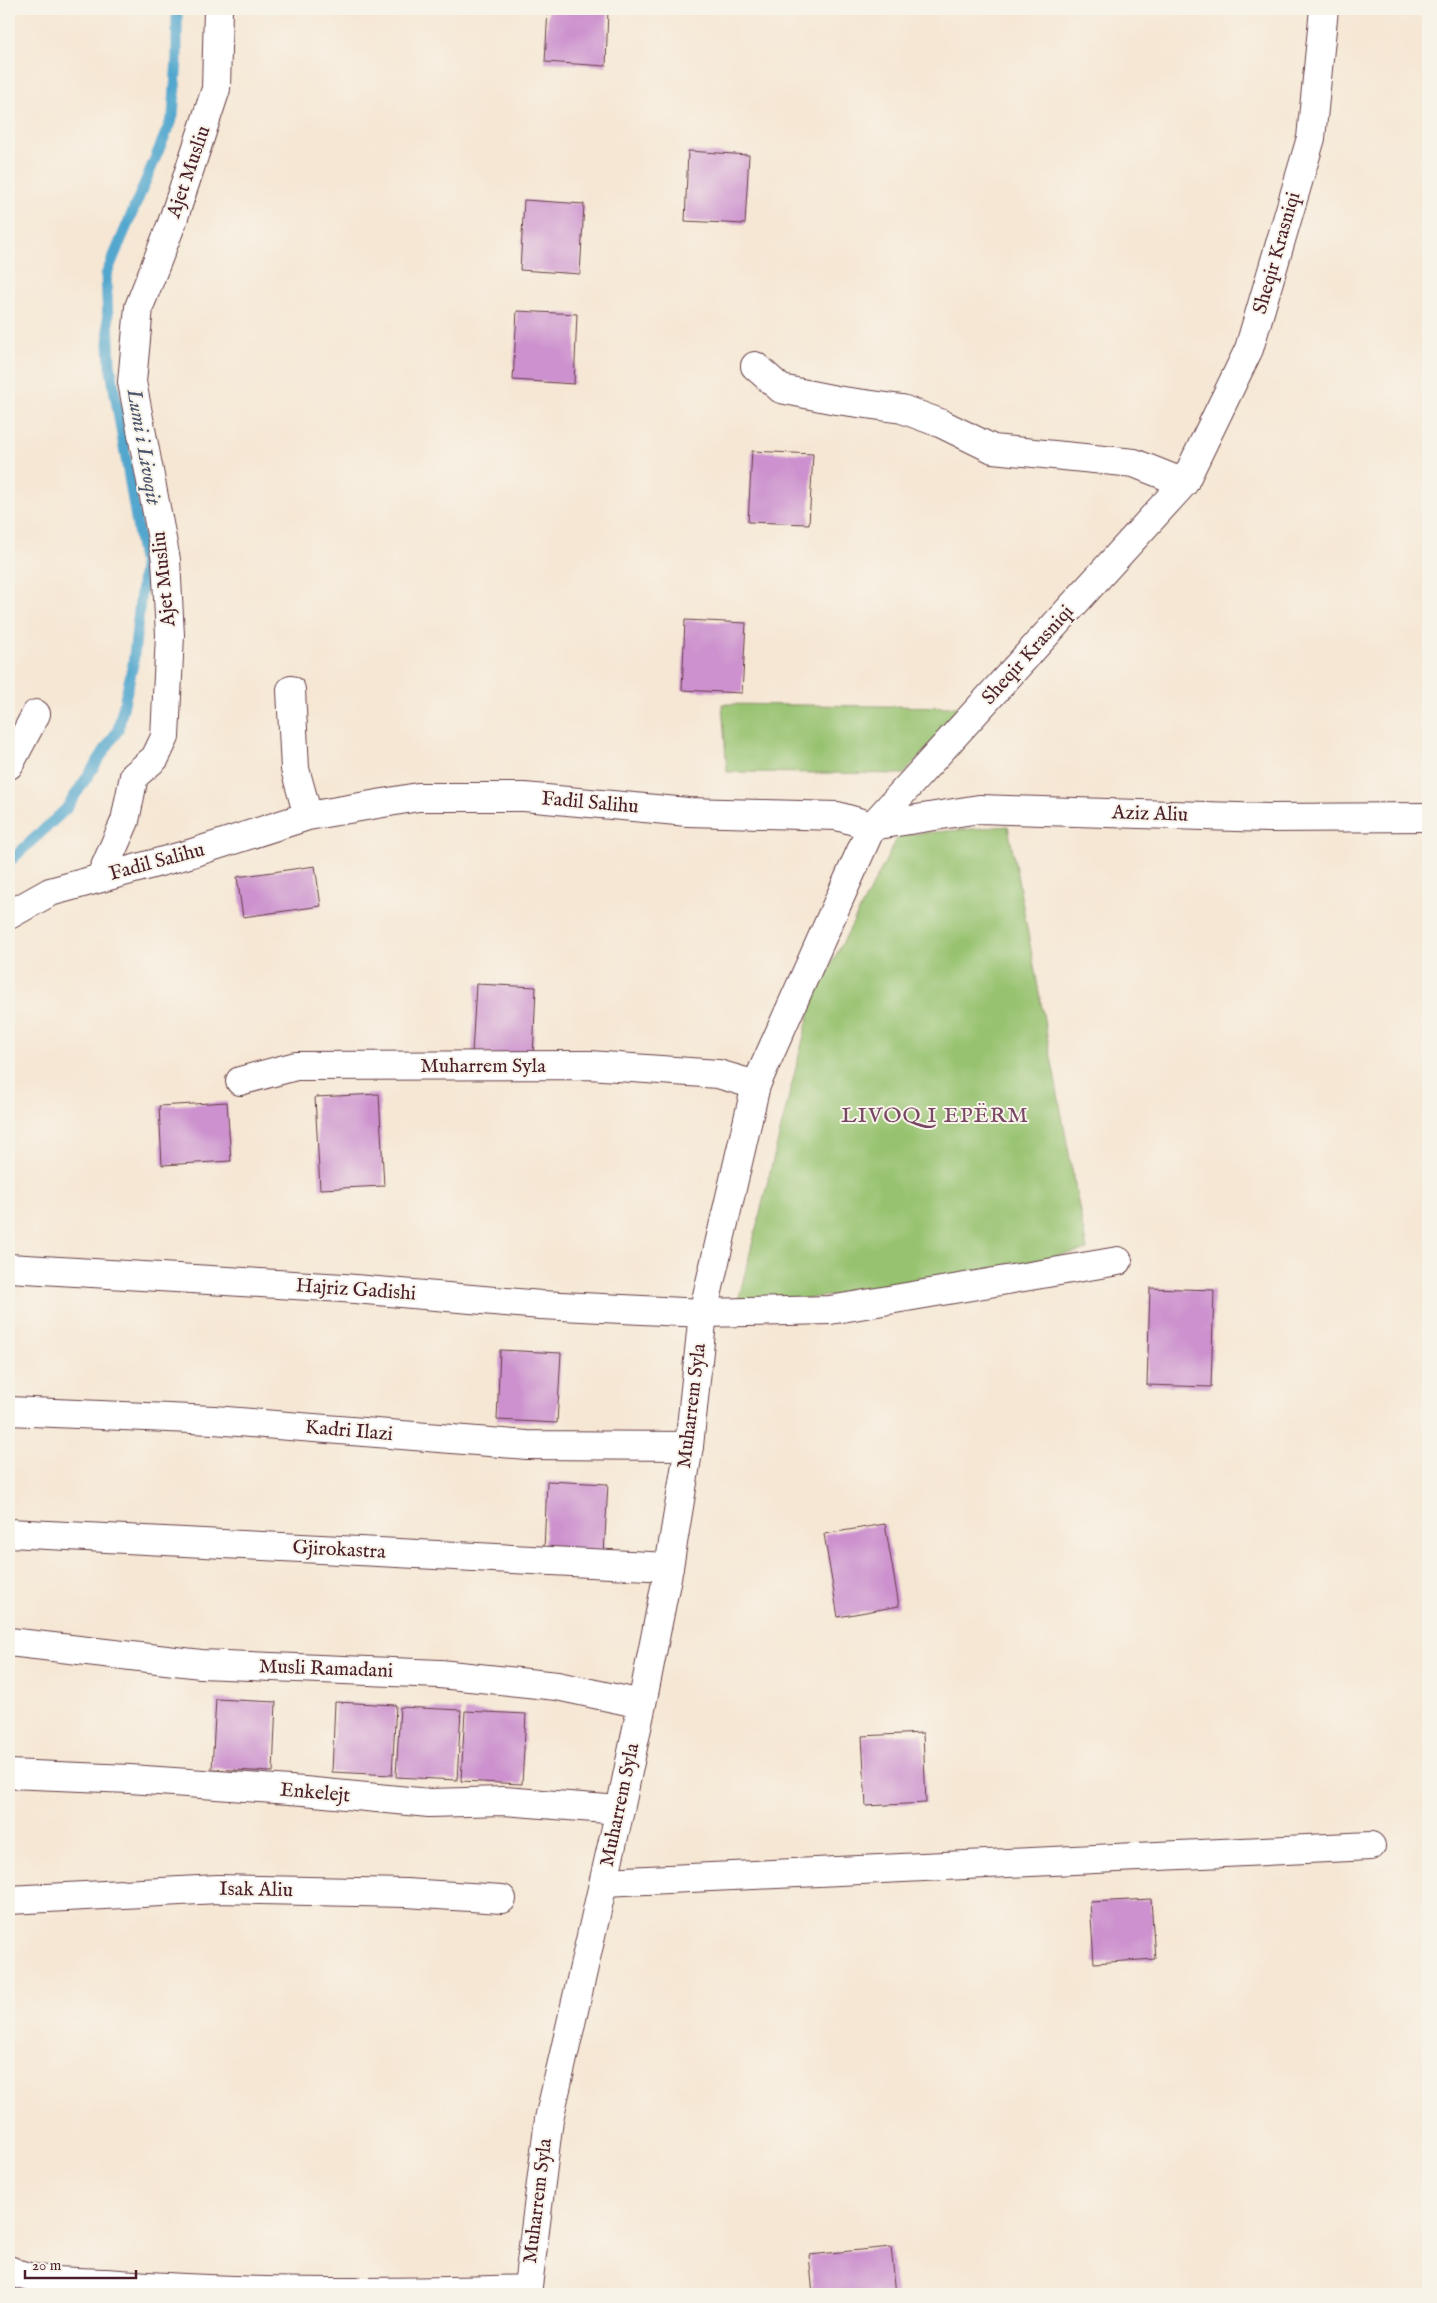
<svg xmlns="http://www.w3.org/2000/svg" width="1437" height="2303" font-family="'IM FELL English',serif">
	<rect width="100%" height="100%" fill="#f7f3e8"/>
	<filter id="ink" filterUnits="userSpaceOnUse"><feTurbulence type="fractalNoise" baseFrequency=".02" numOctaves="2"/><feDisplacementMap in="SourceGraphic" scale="10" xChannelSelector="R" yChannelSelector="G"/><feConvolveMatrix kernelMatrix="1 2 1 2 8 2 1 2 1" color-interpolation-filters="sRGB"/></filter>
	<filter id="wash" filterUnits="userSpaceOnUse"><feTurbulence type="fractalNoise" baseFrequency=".0096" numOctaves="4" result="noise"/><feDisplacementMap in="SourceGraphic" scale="20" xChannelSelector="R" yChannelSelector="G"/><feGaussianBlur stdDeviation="1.12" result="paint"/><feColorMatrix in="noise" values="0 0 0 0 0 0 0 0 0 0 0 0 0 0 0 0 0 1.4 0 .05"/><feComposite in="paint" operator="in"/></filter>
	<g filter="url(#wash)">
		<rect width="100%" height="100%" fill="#f6e7d4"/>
		<!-- green -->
		<path fill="#97c26f" stroke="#70704d" d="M722,704L963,707L904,774L727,772Z
			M1008,826L1087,1250L872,1292L737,1305L813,999L899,835Z"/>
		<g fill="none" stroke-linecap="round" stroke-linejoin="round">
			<!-- stream -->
			<path stroke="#52a7ce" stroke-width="11" d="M9,862L66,809L118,730L133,664L144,566L110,364L106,275L173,116L177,59V9"/>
		</g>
		<g id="blocks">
			<!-- building -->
			<path fill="#cc91ce" d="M548,9H608L606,66L545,62Z
				M688,151L749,155L745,224L685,221Z
				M524,200L584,204L580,274L520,270Z
				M517,311L577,314L574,384L513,380Z
				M752,451L813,454L809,524L748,522Z
				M685,620L746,623L742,693L682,690Z
				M315,866L321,906L243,917L237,877Z
				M476,984L536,987L533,1057L472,1054Z
				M379,1094L384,1186L320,1189L315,1097Z
				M227,1102L231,1161L162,1165L159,1106Z
				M1150,1288L1214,1290L1211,1387L1147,1385Z
				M500,1350L561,1353L557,1423L497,1420Z
				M547,1481L608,1484L604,1554L544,1550Z
				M885,1524L899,1606L838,1617L824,1534Z
				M216,1699L276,1702L273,1772L212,1769Z
				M335,1702L396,1705L392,1775L332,1772Z
				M400,1707L461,1710L457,1780L396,1777Z
				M465,1711L526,1714L522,1784L461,1781Z
				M923,1733L926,1803L866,1806L862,1736Z
				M1151,1899L1155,1959L1094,1963L1090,1902Z
				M891,2247L896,2294H813L809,2255Z"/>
		</g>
	</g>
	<g filter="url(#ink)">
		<use href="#blocks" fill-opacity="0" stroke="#643d44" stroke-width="1"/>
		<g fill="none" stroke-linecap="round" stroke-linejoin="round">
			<defs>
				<path id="street" d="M755,366L781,389L836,400L902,409L940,423L993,449L1134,463L1184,483
					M291,690L295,769L308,816
					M9,765L36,714
					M100,878L125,821L134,776L155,758L165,737L170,635L166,560L132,382L139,307L172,223L216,89L218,9
					M9,915L50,892L189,854L308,816L418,797H524L688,812L837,816L872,826L979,809L1269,818L1428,817
					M240,1081L296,1066L589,1065L718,1074L756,1085
					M9,1268L343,1288L541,1305L703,1313L830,1310L1118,1261
					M9,1411L214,1420L527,1445L689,1446
					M9,1533L669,1567
					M9,1642L201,1664L440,1674L557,1686L642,1704
					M9,1774L130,1779L304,1791L429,1803L504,1801L620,1810
					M604,1882L1371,1846
					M9,1900L218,1889L406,1893L502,1899
					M9,2270C37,2284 74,2281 106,2283C246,2294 386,2294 526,2289"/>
				<path id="secondary" d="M527,2294L549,2119L620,1810L642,1704L669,1567L689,1446L703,1313L756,1085L872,826L1184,483L1249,349L1311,138L1324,9"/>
			</defs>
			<!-- street casing -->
			<use href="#street" stroke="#643d44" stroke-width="30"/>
			<!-- secondary casing -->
			<use href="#secondary" stroke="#643d44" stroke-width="30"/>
			<!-- street -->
			<use href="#street" stroke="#fff" stroke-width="28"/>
			<!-- secondary -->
			<use href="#secondary" stroke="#fff" stroke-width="28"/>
		</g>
	</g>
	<g text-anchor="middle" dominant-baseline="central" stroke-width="4" stroke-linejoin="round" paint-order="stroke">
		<!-- street labels -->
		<g font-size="20" fill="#4a1f2b" stroke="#f7f3e8">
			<text transform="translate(189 172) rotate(-71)">Ajet Musliu</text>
			<text transform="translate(1277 253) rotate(-74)">Sheqir Krasniqi</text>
			<text transform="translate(164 579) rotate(-96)">Ajet Musliu</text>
			<text transform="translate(1028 655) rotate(-48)">Sheqir Krasniqi</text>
			<text transform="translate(590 803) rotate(5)">Fadil Salihu</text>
			<text transform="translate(1150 814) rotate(2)">Aziz Aliu</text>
			<text transform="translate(157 862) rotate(-15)">Fadil Salihu</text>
			<text x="483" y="1066">Muharrem Syla</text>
			<text transform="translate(356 1290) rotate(4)">Hajriz Gadishi</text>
			<text transform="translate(692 1406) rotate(-83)">Muharrem Syla</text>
			<text transform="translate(349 1431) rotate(5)">Kadri Ilazi</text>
			<text transform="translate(339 1550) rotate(3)">Gjirokastra</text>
			<text transform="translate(326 1669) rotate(2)">Musli Ramadani</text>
			<text transform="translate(315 1793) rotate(5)">Enkelejt</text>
			<text transform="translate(620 1805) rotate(-78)">Muharrem Syla</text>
			<text transform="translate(256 1890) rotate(1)">Isak Aliu</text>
			<text transform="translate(538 2201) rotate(-83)">Muharrem Syla</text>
		</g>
		<!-- water labels -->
		<g font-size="21" font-style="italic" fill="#4d556c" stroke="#f7f3e8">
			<text transform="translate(143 447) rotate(80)">Lumi i Livoqit</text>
		</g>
		<!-- quarter labels -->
		<g font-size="22" letter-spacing="1" fill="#784764" stroke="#f7f3e8">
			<text x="935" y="1116">LIVOQ I EPËRM</text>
		</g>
	</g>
	<!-- margin -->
	<rect width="1437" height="2303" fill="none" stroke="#f7f3e8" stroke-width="30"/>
	<!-- scale -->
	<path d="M25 2270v8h111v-8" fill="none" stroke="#4a1f2b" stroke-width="2.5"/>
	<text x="32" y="2270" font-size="15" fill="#4a1f2b" stroke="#f7f3e8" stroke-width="4" paint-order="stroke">20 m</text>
</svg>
